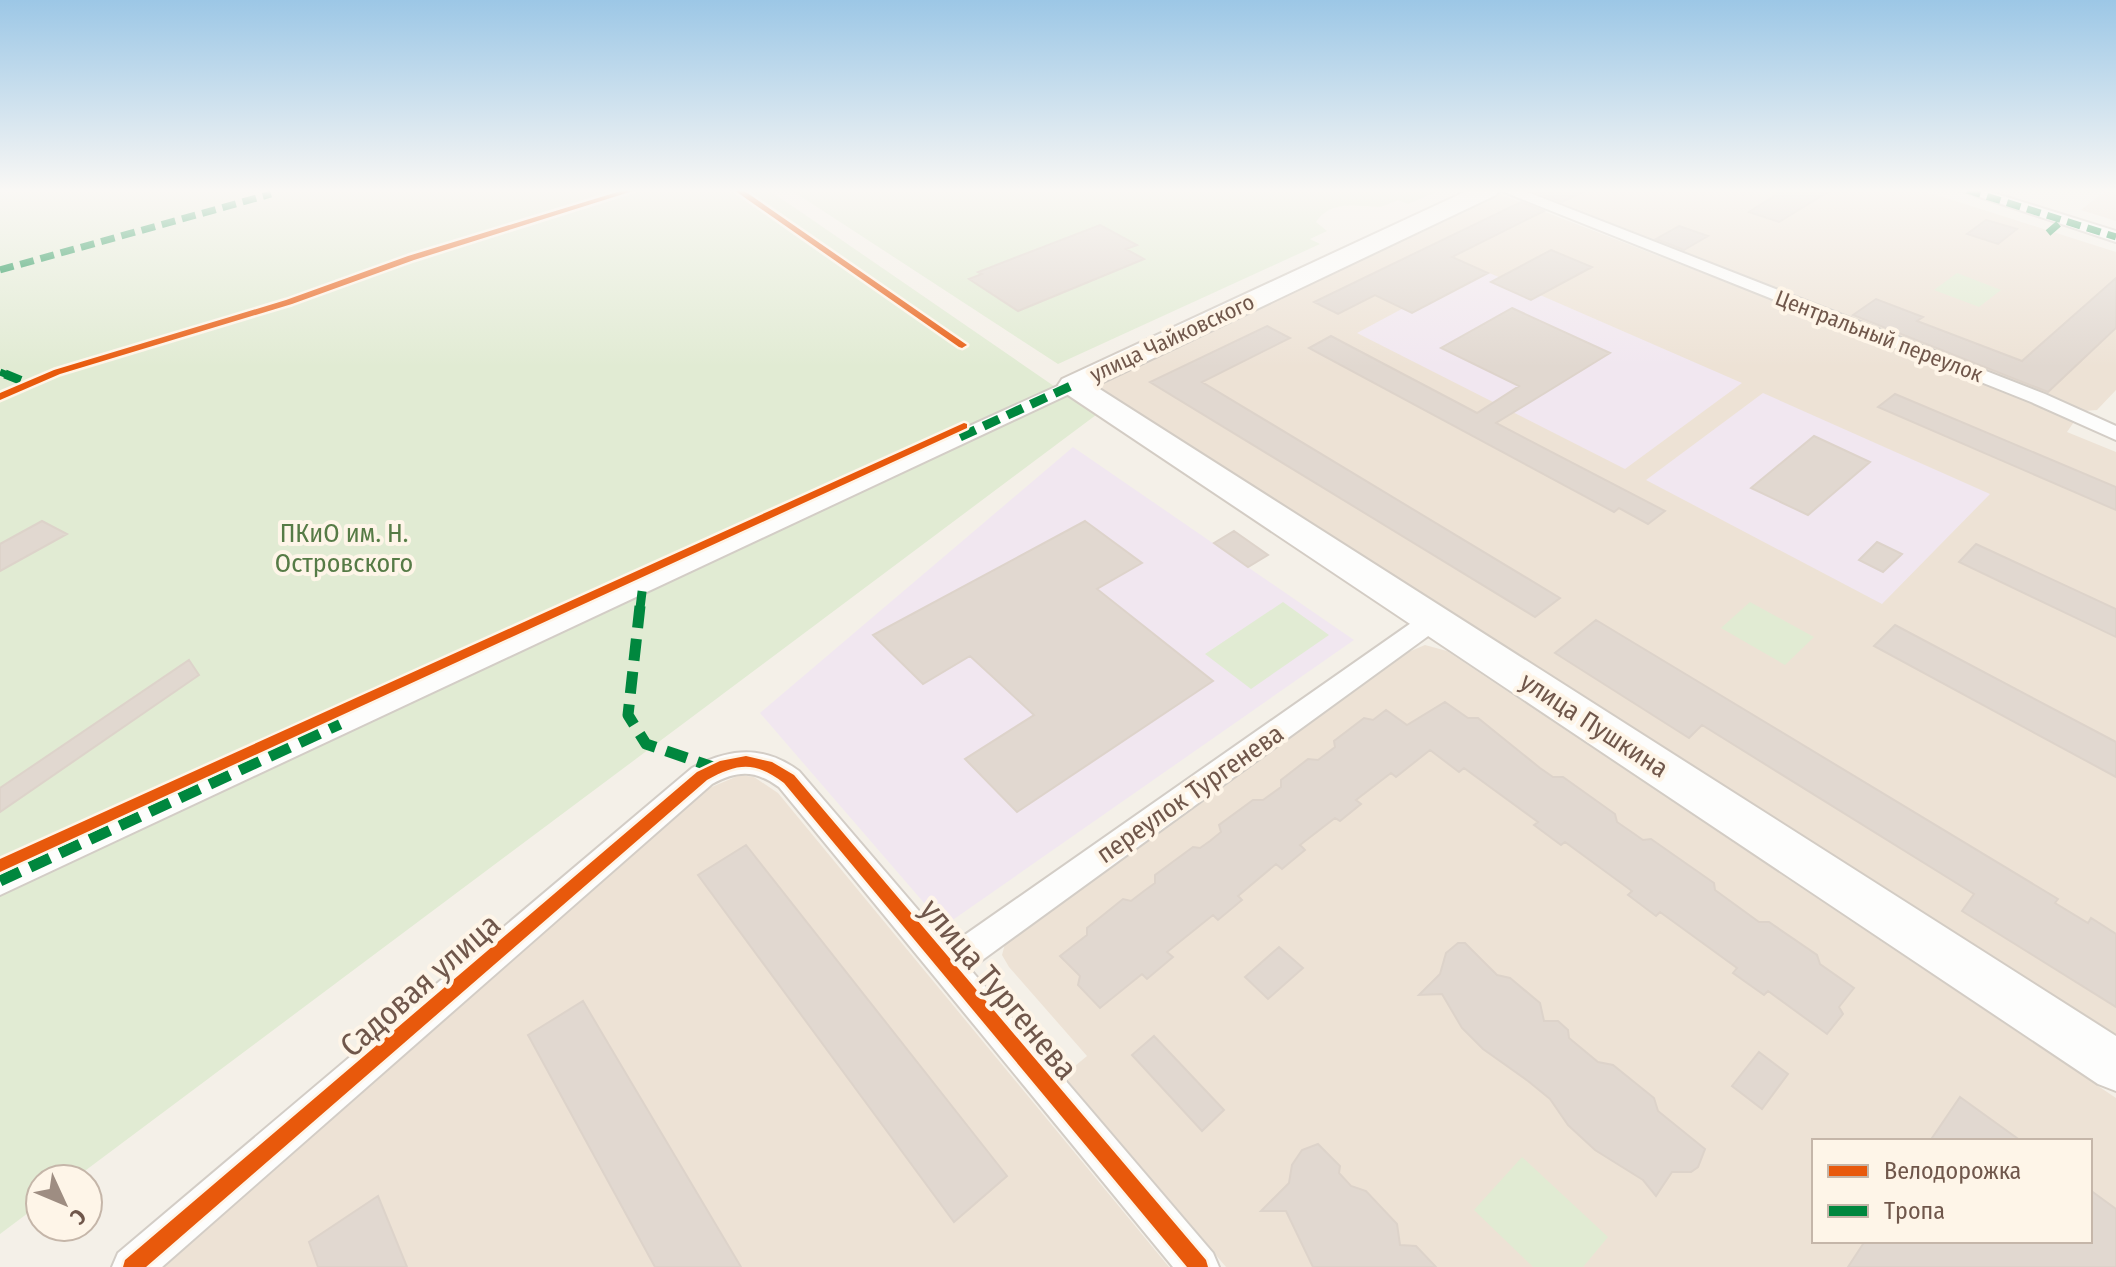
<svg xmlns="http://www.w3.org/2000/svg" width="2116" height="1267" font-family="'Fira Sans Condensed',sans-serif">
	<rect width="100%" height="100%" fill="#f4f0e8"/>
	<!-- residential -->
	<path fill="#ede2d5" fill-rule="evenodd" d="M1519,190H1921L2116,252V390L2097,410L2084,411Z
		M2106,190H2116V221L2081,210Z
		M1499,194L2045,406L2076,419L2067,432L2116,452V1047L1102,391L1103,381Z
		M1425,645L1447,651L2116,1098V1267H1226L1063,1076L1087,1056L1009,967L1002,955L1005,944L1014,934L1406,653ZM1814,1141H2090V1241H1814Z
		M740,775L754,777L778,793L1169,1267H157L707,789Z"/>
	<!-- education -->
	<path fill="#f1e7f0" d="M1478,268L1742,383L1625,469L1357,333Z
		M1763,393L1990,494L1882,604L1646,480Z
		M1073,447L1354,640L944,926L760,713Z"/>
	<!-- green -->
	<path fill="#e1ebd3" d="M0,190H769L1096,415L74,1179H40V1204L0,1234Z
		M791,190H1440L1408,204L1398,200C1392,202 1384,207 1378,207C1357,206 1330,200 1316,222L1327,231L1310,239L1320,244L1058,364Z
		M1957,273L2001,290L1979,307L1934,290Z
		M1283,602L1329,635L1251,689L1205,654Z
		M1750,602L1814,637L1785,665L1721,628Z
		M1522,1157L1608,1237L1583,1267H1533L1474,1210Z"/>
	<!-- building -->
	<path fill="#e1d8d0" stroke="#ddd3ca" stroke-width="2" d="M1545,190H1587L1562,202L1539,193Z
		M1784,190H1831L1779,222L1749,212Z
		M1521,202L1544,211L1452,257L1488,273L1412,313L1375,295L1338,314L1314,302Z
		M1986,220L2017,229L1998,244L1967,234Z
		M1100,225L1137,245L1126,249L1144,259L1018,311L969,279L982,274L978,272Z
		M1679,226L1708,236L1684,250L1656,239Z
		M1551,250L1592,267L1531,300L1491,282Z
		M2116,278V328L2048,392L1853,315L1876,299L1923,317L1917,321L2022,361Z
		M1512,308L1610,353L1496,423L1665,511L1648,524L1619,508L1614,512L1309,348L1331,336L1477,413L1519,386L1441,348Z
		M1267,326L1290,338L1202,382L1560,598L1535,617L1150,382Z
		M1895,394L2116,487V510L1878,407Z
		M1814,436L1870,462L1808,515L1751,488Z
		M42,521L67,534L0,571V544Z
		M1085,521L1142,563L1097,589L1213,681L1017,812L965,759L1034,715L970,656L923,684L873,635Z
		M1234,531L1268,555L1248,567L1214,543Z
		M1877,542L1902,554L1883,572L1859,560Z
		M1976,544L2116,609V637L1959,562Z
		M1596,620L2058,899L2055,903L2088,923L2091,918L2116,934V1007L1962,911L1974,894L1702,725L1689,738L1555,653Z
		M1895,625L2116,742V777L1874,646Z
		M189,660L199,675L0,812V788Z
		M1445,702L1468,718H1478L1540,768L1553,777H1563L1615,814L1617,822L1633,833L1643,840L1651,839L1714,883L1715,890L1759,922H1769L1817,955L1820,964L1854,988L1839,1007L1843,1014L1827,1034L1768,991L1764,995L1733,973L1737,968L1660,912L1656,916L1628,895L1632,891L1565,842L1561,845L1534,825L1538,822L1464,768L1459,772L1430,750L1396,777L1391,773L1356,800L1361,804L1340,821L1335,818L1300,845L1305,850L1282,869L1276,864L1238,896L1242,900L1218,920L1213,915L1167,952L1173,957L1147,979L1142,974L1100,1008L1078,985L1080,976L1060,956L1087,935V928L1123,899L1131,901L1144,891L1155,883V875L1193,847L1200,848L1210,841L1221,832L1219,825L1253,800H1263L1281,787V780L1308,759L1318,760L1335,747L1334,741L1364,718L1373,720L1386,710L1407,725Z
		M746,845L1007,1176L954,1222L698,875Z
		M1458,943H1465L1497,975L1510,978L1540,1003L1544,1021H1558L1568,1030L1569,1038L1598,1062L1613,1065L1654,1098L1658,1111L1705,1149L1698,1167L1691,1172H1672L1656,1196L1643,1180L1595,1150L1568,1125L1550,1099L1528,1081L1483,1049L1462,1028L1442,994L1419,995L1440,974L1446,953Z
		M1279,947L1303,968L1268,999L1245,977Z
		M583,1001L609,1045L741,1267H655L528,1035Z
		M1154,1036L1224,1110L1202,1131L1132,1055Z
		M1759,1052L1788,1074L1762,1109L1732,1086Z
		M1960,1097L2021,1141H1930Z
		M1318,1144L1340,1166L1339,1173L1351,1186L1366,1191L1397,1224L1400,1245L1416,1246L1436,1267H1313L1286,1211H1261L1289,1183L1292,1165L1302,1150Z
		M2090,1190L2116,1209V1267H1848L1865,1241H2090Z
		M378,1196L407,1267H318L309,1242Z"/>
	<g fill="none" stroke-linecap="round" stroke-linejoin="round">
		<defs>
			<path id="street" d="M1499,190H1522L2045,394L2116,426V440L2031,402Z
				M1959,190H1984L2116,231V242Z
				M1073,379L1083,385L1080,389L0,895V866Z
				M1433,611L1442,614L1446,620L1442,626L970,969L1213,1253L1219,1267H1173L779,787C755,770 738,770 712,784L162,1267H112L118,1253L692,768C730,748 763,745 799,771L949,946L1424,614Z"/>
			<path id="secondary" d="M1469,190H1500L1496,195L1095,386L2116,1036V1091L2098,1084L1062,391L1058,385L1062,379Z"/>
		</defs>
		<!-- street casing -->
		<use href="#street" stroke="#d3cdc6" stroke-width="4"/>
		<!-- secondary casing -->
		<use href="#secondary" stroke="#d3ccc4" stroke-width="4"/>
		<!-- street -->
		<use href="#street" fill="#fdfdfc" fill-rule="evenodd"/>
		<!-- secondary -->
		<use href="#secondary" fill="#fdfdfc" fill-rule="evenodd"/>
		<!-- quiet-far2 -->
		<path stroke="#00873e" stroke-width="7" stroke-dasharray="14 7" stroke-linecap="butt" d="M1967,190L2116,237
			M2048,233L2063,220
			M0,270L271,194
			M0,372L10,376"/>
		<!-- quiet-far1 -->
		<path stroke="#00873e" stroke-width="9" stroke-dasharray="17 9" stroke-linecap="butt" d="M5,374L25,382
			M960,437L1073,385
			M640,608L643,584"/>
		<!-- quiet -->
		<path stroke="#00873e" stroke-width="11" stroke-dasharray="22 11" stroke-linecap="butt" d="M640,606L628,715L646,744L716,768
			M0,881L340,724"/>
		<defs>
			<path id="cycleway" d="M624,190H636L414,260L292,304L60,374L0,400V393L54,370L286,300L408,256Z
				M734,190H743L967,345L962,348L959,347Z
				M964,423L967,424V428L0,872V859Z
				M746,756L772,762L794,775L1206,1260L1208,1267H1187L784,783C755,761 738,763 707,780L146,1267H123L125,1260L697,772L720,761Z"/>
		</defs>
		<!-- cycleway casing -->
		<use href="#cycleway" stroke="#fef5e8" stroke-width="5"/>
		<!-- cycleway -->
		<use href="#cycleway" fill="#e8590c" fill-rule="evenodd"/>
	</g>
	<!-- sky -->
	<linearGradient id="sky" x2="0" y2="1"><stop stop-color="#9cc7e6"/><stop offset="0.52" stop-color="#faf8f5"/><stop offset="1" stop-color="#faf8f5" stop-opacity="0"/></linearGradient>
	<rect width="2116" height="367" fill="url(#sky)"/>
	<g text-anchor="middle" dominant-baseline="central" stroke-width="8" stroke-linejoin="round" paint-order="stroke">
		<!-- far-street labels -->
		<g font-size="22" fill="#70574b" stroke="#fef5e8">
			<text transform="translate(1879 336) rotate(21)">Центральный переулок</text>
			<text transform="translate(1172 338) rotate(-25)">улица Чайковского</text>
		</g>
		<!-- park labels -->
		<g font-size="26" fill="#567b46" stroke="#fef5e8">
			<text x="344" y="533">ПКиО им. Н.<tspan x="344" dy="30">Островского</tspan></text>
		</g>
		<!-- street labels -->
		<g font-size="26" fill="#70574b" stroke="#fef5e8">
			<text transform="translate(1594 725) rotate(33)">улица Пушкина</text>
			<text transform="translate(1190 794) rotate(-35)">переулок Тургенева</text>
		</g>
		<!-- near-street labels -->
		<g font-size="32" fill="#70574b" stroke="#fef5e8">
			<text transform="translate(420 985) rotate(-41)">Садовая улица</text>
			<text transform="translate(999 989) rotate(50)">улица Тургенева</text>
		</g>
	</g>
	<!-- legend -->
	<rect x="1812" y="1139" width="280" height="104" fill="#fef5e8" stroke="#c5b6a9" stroke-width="2"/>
	<rect x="1828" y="1165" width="40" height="12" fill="#e8590c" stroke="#c5b6a9" stroke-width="2"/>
	<text x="1884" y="1179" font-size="24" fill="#70574b">Велодорожка</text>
	<rect x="1828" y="1205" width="40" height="12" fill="#00873e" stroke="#c5b6a9" stroke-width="2"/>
	<text x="1884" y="1219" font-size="24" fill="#70574b">Тропа</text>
	<!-- north arrow -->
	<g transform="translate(64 1203) rotate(134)"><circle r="38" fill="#fef5e8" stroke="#c5b6a9" stroke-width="2"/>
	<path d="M0-6L14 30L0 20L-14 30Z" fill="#9e8d82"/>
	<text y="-12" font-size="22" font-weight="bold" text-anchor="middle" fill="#70574b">С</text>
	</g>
</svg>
